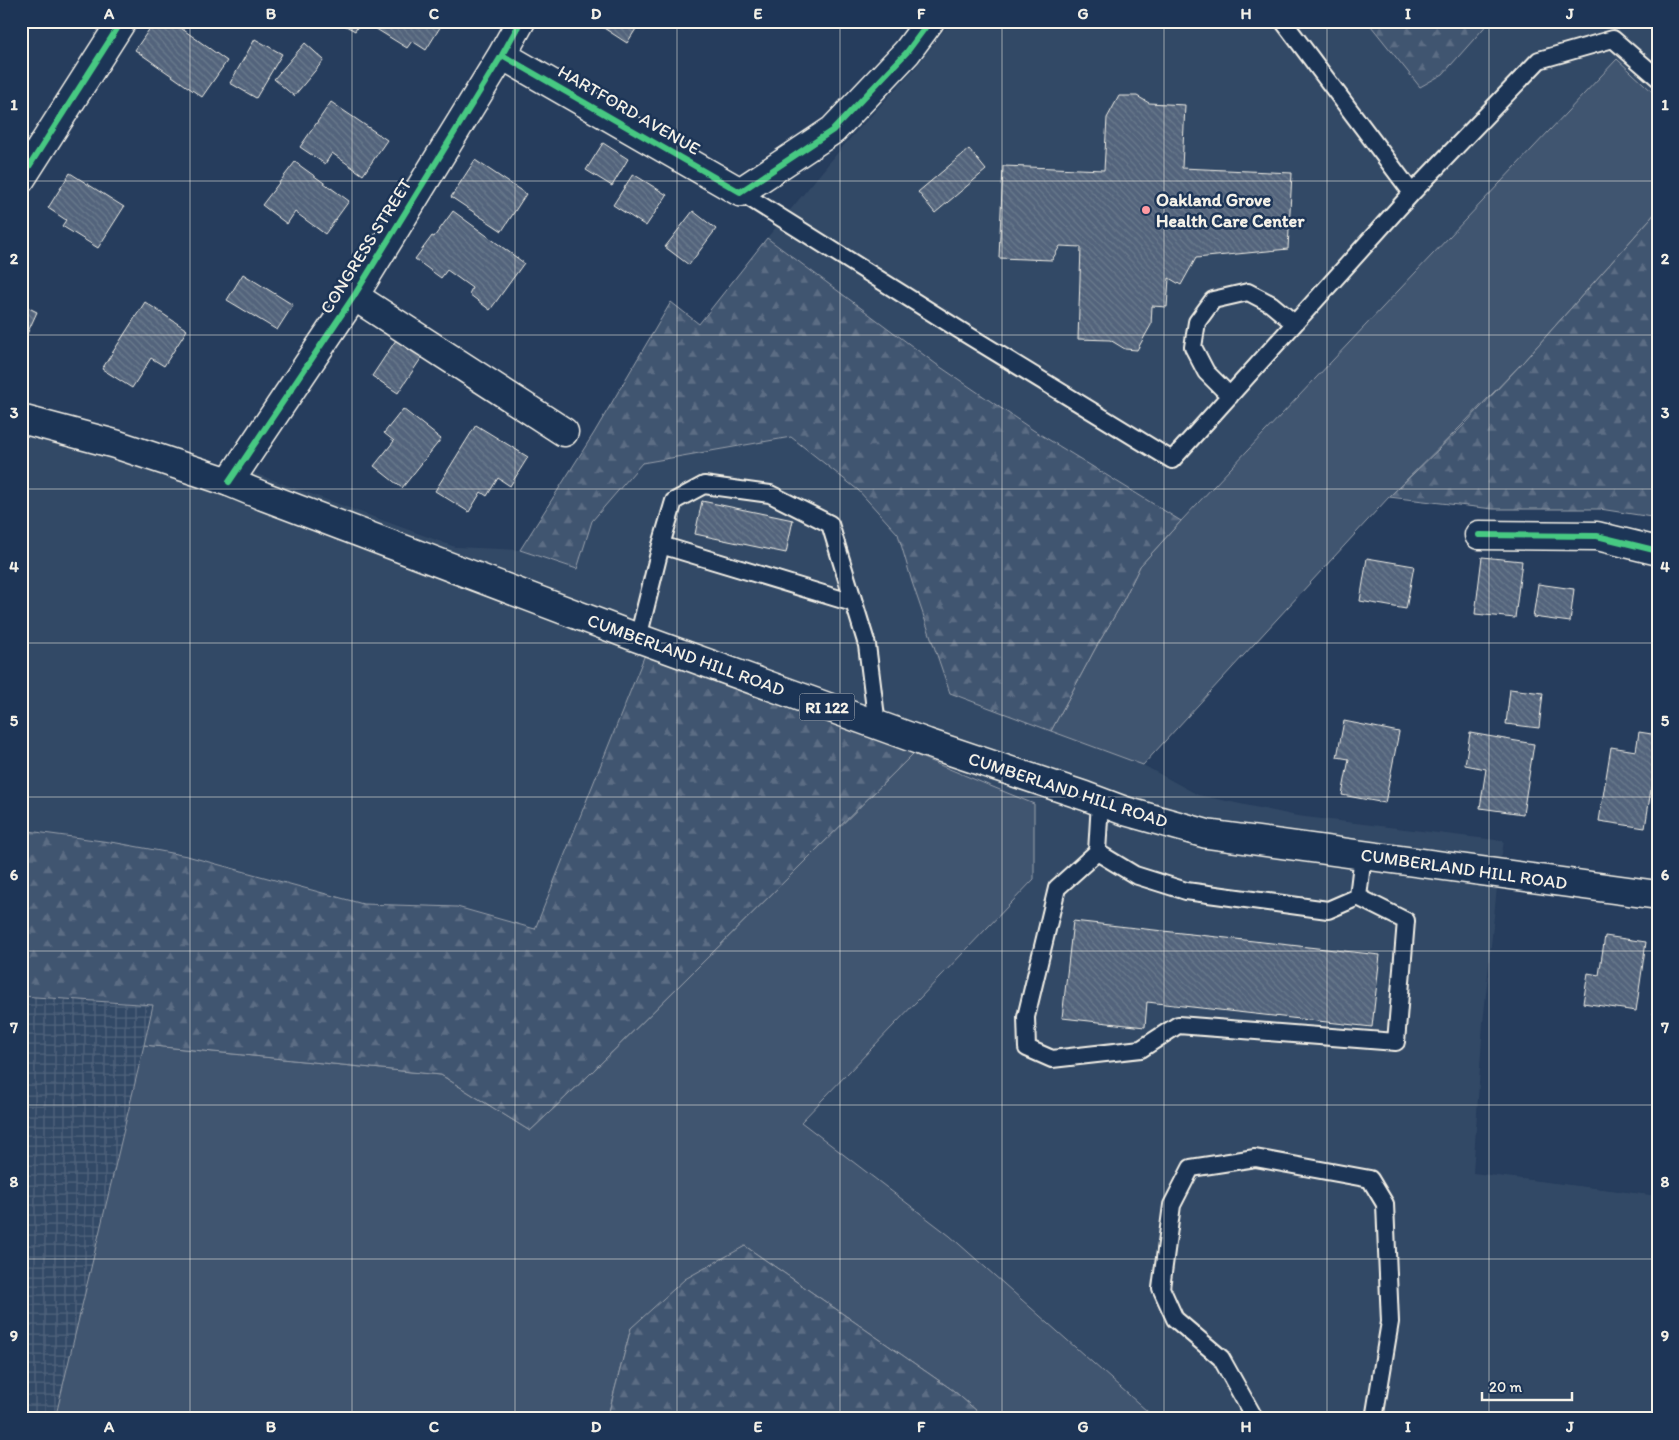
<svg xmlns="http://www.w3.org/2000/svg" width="1679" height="1440" font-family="Itim,sans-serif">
	<defs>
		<pattern id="industrial-grid" width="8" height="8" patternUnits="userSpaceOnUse" patternTransform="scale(1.25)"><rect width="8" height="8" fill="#334966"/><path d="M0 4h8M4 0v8" fill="none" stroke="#51647c"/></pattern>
		<pattern id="forest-firs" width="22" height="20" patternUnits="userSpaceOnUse" patternTransform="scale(1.25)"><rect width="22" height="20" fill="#40546f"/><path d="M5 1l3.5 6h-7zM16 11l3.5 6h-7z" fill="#5c6d84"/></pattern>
		<pattern id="building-back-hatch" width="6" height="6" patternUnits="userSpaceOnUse" patternTransform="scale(1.25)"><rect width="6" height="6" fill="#52647b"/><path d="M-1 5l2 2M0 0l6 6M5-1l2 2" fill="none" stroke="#6c7b8e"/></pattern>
	</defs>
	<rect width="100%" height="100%" fill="#263d5d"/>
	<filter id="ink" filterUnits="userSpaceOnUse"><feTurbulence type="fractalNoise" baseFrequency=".02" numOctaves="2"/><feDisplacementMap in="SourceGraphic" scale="10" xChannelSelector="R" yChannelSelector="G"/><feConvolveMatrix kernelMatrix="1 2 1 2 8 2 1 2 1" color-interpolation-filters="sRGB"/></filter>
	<g filter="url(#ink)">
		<!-- built -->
		<path fill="#334966" d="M951,21H1367L1420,87L1443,74L1490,21H1658V97L1617,60L1181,521L1033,430L936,364L767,238L845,144L916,67Z
			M21,408L195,454L262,476L455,547L520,550L577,569L592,521L642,463L791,437L858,490L898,534L912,582L951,693L1143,765L1198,795L1297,816L1504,841L1498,877L1483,1023L1473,1173L1658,1196V1419H1156L950,1236L801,1122L1034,879V804L913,754L929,743L646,652L536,929L457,907L363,904L187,856L117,843L21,830Z"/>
		<!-- industrial -->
		<path fill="url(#industrial-grid)" d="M21,996L153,1005L56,1419H21Z"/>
		<!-- grass -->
		<path fill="#40546f" stroke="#9aa2ac" d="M1617,59L1658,97V210L1524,361L1460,427L1389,497L1143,765L1051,731L1095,649L1121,605L1140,566L1181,521Z
			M913,754L1034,804V879L801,1122L950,1236L1156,1419H986L954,1391L745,1246L631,1328L607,1419H55L144,1045L441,1075L530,1131L589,1075Z"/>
		<!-- forest -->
		<path fill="url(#forest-firs)" stroke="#9aa2ac" d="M1367,21H1490L1443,74L1420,87Z
			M1658,210V518L1600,509H1493L1389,497L1464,425L1524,361Z
			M767,238L936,364L1033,430L1181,521L1140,566L1121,605L1095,649L1051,731L950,693L912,582L898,534L858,490L791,437L642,463L592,521L577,569L520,550L594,433L671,302L699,324Z
			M646,652L929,742L913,754L589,1075L530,1131L441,1075L144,1045L153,1005L21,996V830L117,843L187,856L363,904L457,907L535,929Z
			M745,1246L954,1391L986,1419H607L631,1328L685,1279Z"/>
		<!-- building -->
		<path fill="url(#building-back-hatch)" stroke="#f4f1e8" d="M155,21H171L227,61L202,97L135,50Z
			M337,21H361L355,31Z
			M444,21L426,50L412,41L407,48L365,22Z
			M593,21H641L627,43Z
			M255,39L282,54L256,98L230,83Z
			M305,43L324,60L294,96L274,79Z
			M1119,96H1137L1149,103L1185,105L1182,168L1292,173L1288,249L1196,258L1181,285L1169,278L1167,307L1152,306L1151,325L1137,350L1125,349L1110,340L1078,339L1081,247L1060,246L1052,260L999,258L1003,166L1104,170L1107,118Z
			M331,102L387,140L363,175L332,153L325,164L300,147Z
			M603,143L628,159L612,186L586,170Z
			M969,149L986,170L935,213L918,192Z
			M475,160L526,194L502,231L451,197Z
			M295,162L349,201L325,234L295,212L287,224L262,205Z
			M70,173L124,207L98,248L62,226L66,220L48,208Z
			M633,174L667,195L646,226L613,205Z
			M453,211L524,263L490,310L469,294L472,288L447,270L441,278L415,259L432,236L434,237Z
			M693,211L716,229L689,265L665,247Z
			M243,274L293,305L277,330L227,300Z
			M145,302L187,330L164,366L151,358L132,388L102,369Z
			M21,304L37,312L21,347Z
			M398,337L424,354L398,393L372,376Z
			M403,409L441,439L402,488L374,466L394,441L384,433Z
			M476,425L528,457L510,486L498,478L487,496L481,492L469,512L435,491Z
			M702,501L793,520L786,553L695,534Z
			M1482,557L1522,561L1515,618L1475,614Z
			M1367,558L1414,566L1406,609L1360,601Z
			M1538,584L1574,589L1570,622L1533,617Z
			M1510,689L1543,693L1539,728L1506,724Z
			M1344,721L1399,732L1385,803L1342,795L1349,759L1337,757Z
			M1639,732L1658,735V792L1651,790L1645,828L1599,821L1611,747L1636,751Z
			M1470,733L1534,744L1523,814L1480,808L1486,769L1465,765Z
			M1073,921L1380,955L1372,1027L1147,1002L1145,1027L1062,1018Z
			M1605,936L1646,942L1636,1011L1583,1003L1588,973L1599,975Z
			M1658,970V1014H1653Z"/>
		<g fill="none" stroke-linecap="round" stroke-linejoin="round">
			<defs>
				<path id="service" d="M740,192L966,334L1172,460L1412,193L1283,21
					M1412,193L1539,60L1613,39L1658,78
					M1230,396L1206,372L1193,347L1197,322L1213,300L1248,292L1271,304L1294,323
					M661,545L853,603
					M638,638L661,545L674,501L704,485L770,494L830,524L867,645L877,725
					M1100,802L1097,852L1057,888L1026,1017L1027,1048L1052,1059L1141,1049L1178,1025L1396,1042L1406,921L1358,897
					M1097,852L1135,875L1186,891L1328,910L1358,897
					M1358,897L1363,855
					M1255,1419L1221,1358L1175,1319L1161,1288L1172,1205L1191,1168L1255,1158L1370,1179L1385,1204L1390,1322L1374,1419"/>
				<path id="minor" d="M502,55L740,192L833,130L907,52L930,21
					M21,179L122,21
					M354,296L564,432
					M229,482L354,296L502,55L521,21
					M1479,535L1597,536L1658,551"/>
				<path id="primary" d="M21,419L115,444L229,482L263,496L638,638L927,743L1085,796L1125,811L1207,834L1658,895"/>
			</defs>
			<!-- service casing -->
			<use href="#service" stroke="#f4f1e8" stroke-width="20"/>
			<!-- minor casing -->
			<use href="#minor" stroke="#f4f1e8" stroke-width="31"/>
			<!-- primary casing -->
			<use href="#primary" stroke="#f4f1e8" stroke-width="31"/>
			<!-- service -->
			<use href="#service" stroke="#1d3557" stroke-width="16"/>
			<!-- minor -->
			<use href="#minor" stroke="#1d3557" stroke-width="28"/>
			<!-- primary -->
			<use href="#primary" stroke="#1d3557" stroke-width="28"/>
			<defs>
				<path id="cycleway" d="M502,55L740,192L833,130L907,52L930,21
					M21,179L122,21
					M229,482L354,296L502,55L521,21
					M1479,535L1597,536L1658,551"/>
			</defs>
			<!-- cycleway casing -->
			<use href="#cycleway" stroke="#1d3557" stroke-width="9"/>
			<!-- cycleway -->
			<use href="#cycleway" stroke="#46c982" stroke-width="6"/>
		</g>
	</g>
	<!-- grid -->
	<path fill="none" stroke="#f4f1e8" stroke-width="1" stroke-opacity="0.55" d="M190,21V1419M352,21V1419M515,21V1419M677,21V1419M840,21V1419M1002,21V1419M1164,21V1419M1327,21V1419M1489,21V1419M21,181H1658M21,335H1658M21,489H1658M21,643H1658M21,797H1658M21,951H1658M21,1105H1658M21,1259H1658"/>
	<!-- markers -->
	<circle fill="#ff9aa2" stroke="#1d3557" stroke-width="2" cx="1146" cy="210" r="5"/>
	<g text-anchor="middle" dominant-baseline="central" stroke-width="5" stroke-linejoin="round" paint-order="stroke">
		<!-- shield labels -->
		<rect fill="#1d3557" stroke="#b4b9bc" stroke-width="1" x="799.5" y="693.5" width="55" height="27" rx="4"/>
		<g font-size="16" font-weight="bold" fill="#f4f1e8">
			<text x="827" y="707">RI 122</text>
		</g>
		<!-- street labels -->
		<g font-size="18" fill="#f4f1e8" stroke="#1d3557">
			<text transform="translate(629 110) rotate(30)">HARTFORD AVENUE</text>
			<text transform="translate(366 246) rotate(-58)">CONGRESS STREET</text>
			<text transform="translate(686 655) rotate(20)">CUMBERLAND HILL ROAD</text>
			<text transform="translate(1068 790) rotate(18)">CUMBERLAND HILL ROAD</text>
			<text transform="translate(1464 869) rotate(8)">CUMBERLAND HILL ROAD</text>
		</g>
		<!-- poi labels -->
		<g font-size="18" font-weight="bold" fill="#f4f1e8" stroke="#1d3557" text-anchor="start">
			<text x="1156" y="200">Oakland Grove<tspan x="1156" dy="21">Health Care Center</tspan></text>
		</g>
	</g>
	<!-- margin -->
	<rect width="1679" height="1440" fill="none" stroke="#1d3557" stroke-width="55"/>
	<!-- scale -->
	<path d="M1482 1392v8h90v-8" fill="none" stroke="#f4f1e8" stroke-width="2.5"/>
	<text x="1489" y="1392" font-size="15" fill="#f4f1e8" stroke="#1d3557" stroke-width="4" paint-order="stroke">20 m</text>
	<rect x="28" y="28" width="1624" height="1384" fill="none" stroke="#f4f1e8" stroke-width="2"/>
	<g font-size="16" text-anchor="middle" font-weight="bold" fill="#f4f1e8">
		<text x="109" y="19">A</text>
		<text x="271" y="19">B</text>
		<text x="434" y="19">C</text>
		<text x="596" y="19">D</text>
		<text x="758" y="19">E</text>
		<text x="921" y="19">F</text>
		<text x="1083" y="19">G</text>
		<text x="1246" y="19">H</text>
		<text x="1408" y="19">I</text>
		<text x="1570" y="19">J</text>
		<text x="14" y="110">1</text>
		<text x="1665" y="110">1</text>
		<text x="14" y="264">2</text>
		<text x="1665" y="264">2</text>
		<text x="14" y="418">3</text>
		<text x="1665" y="418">3</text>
		<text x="14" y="572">4</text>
		<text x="1665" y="572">4</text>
		<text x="14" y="726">5</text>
		<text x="1665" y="726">5</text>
		<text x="14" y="880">6</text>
		<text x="1665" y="880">6</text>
		<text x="14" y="1033">7</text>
		<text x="1665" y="1033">7</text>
		<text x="14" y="1187">8</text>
		<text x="1665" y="1187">8</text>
		<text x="14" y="1341">9</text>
		<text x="1665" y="1341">9</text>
		<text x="109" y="1432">A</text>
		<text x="271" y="1432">B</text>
		<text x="434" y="1432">C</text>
		<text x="596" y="1432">D</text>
		<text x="758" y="1432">E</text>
		<text x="921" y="1432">F</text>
		<text x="1083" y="1432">G</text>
		<text x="1246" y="1432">H</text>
		<text x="1408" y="1432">I</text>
		<text x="1570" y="1432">J</text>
	</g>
</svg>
